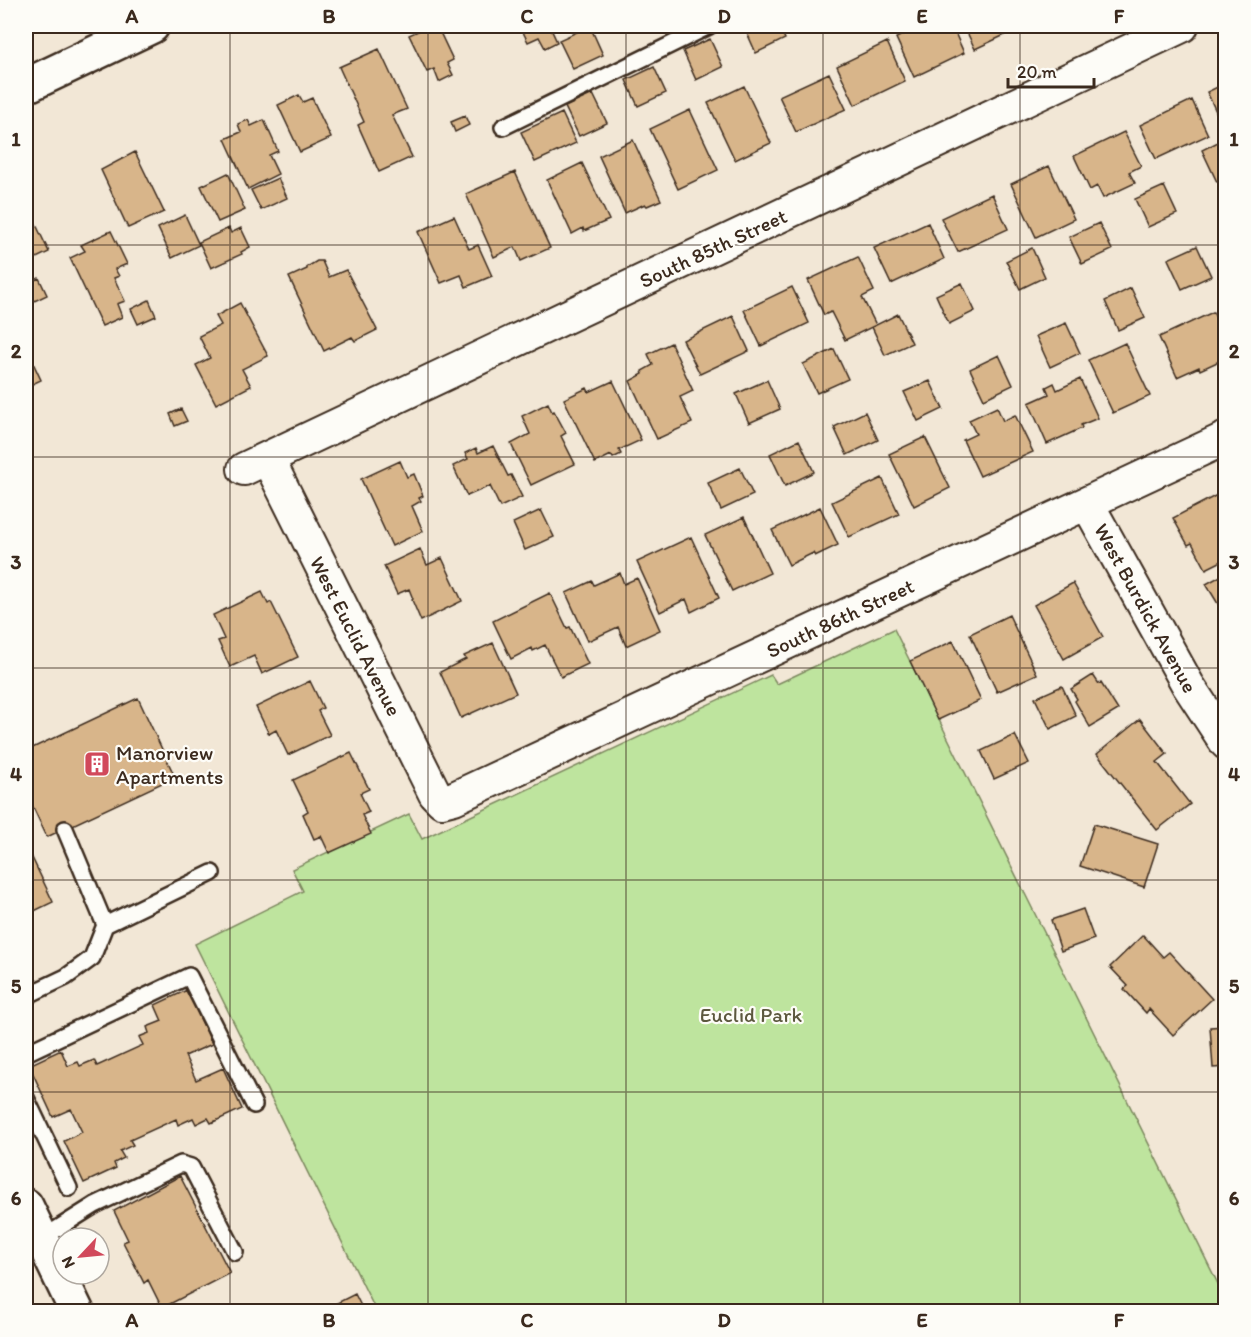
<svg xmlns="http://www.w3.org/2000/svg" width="1251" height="1337" font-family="Itim,sans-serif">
	<rect width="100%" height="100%" fill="#f2e7d6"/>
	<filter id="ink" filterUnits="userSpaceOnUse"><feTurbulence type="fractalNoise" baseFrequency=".0167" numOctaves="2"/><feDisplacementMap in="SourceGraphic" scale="12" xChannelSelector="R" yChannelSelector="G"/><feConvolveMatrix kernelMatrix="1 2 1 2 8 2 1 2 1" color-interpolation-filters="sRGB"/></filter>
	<g filter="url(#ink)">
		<!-- green -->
		<path fill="#bee49e" stroke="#7c875e" stroke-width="1.5" d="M894,629L1225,1298V1311H376L195,944L303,891L292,869L409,814L422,839L771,675L777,684Z"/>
		<!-- building -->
		<path fill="#d8b58a" stroke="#3b2a1e" stroke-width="1.5" d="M429,26H437L453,60L447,63L453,75L439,82L434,69L427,72L409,35Z
			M520,26H559L560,27L552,31L557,42L545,48L539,37L528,42Z
			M590,26L603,55L573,69L559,40Z
			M744,26H779L785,39L756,53Z
			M922,26H952L964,53L914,77L896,38Z
			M964,26H1024L975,49Z
			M710,39L723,67L696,80L683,51Z
			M887,42L905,81L855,105L837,66Z
			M379,49L407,109L392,115L412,157L379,172L358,125L364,122L339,67Z
			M654,67L666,93L638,106L626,80Z
			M829,73L846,109L796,132L779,96Z
			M1226,83V133L1207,92Z
			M744,86L771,143L735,160L708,103Z
			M593,94L607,123L579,136L565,107Z
			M299,95L303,102L312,98L331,138L300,152L278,105Z
			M1192,100L1208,135L1156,159L1140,125Z
			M690,110L718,170L678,189L650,129Z
			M562,113L576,143L535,162L521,132Z
			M465,116L469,125L455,132L451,122Z
			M248,120L251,126L264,120L278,151L269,155L278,174L248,189L225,139L241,132L238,124Z
			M1124,132L1141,166L1129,172L1135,183L1103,198L1097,186L1090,190L1074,156Z
			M1224,139L1226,178L1217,182L1202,150Z
			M633,140L661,200L647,206L645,204L625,213L599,156Z
			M135,152L164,212L128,228L101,170Z
			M582,163L609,220L584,231L583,228L572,234L547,180Z
			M1049,166L1074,219L1036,237L1011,184Z
			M515,172L550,248L521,261L515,247L494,257L466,194Z
			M228,173L245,210L218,222L201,186Z
			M278,178L287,198L261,210L251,190Z
			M1164,186L1177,214L1148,227L1135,199Z
			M992,194L1008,229L958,252L941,218Z
			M31,214L49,252L26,263V216Z
			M185,215L199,245L172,258L158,228Z
			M454,216L469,249L478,245L492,276L466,287L461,275L441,283L418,232Z
			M928,223L944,259L891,284L874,248Z
			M1099,223L1112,250L1082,264L1069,237Z
			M229,228L231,233L241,228L250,247L241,252L242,254L211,268L199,242Z
			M111,231L127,264L115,269L119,276L114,278L125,301L117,304L122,317L102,326L70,258L85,251L81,245Z
			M1197,246L1211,276L1182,289L1168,259Z
			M1032,248L1045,277L1020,289L1006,261Z
			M858,257L874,291L862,297L876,325L845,340L831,312L824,315L808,280Z
			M317,261H322L329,277L346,270L377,330L355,341L352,337L324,351L289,277L307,269V267Z
			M39,278L47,295L26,305V284Z
			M962,283L975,311L949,324L936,295Z
			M792,287L809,323L761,346L744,310Z
			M1131,288L1145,318L1118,330L1105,301Z
			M149,300L156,316L138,324L131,309Z
			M240,303L268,356L242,369L251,386L216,404L196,365L210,358L199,336L221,325L216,316Z
			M1213,312L1226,339V358L1200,370L1199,367L1177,377L1159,337Z
			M898,314L912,343L885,355L872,327Z
			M733,316L749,351L700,374L683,340Z
			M1066,323L1080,353L1050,367L1036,336Z
			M671,343L693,391L680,397L692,423L657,439L630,381L643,374L642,371L653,365L648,354Z
			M1125,343L1150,396L1113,413L1088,360Z
			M834,349L848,379L817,393L803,364Z
			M28,352L41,380L26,387V353Z
			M999,355L1013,385L984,399L970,369Z
			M1080,379L1098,418L1081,425L1082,428L1047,444L1029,403L1049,394L1046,387L1054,383L1057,390Z
			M767,380L780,409L749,423L736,394Z
			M613,381L641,440L619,450L621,454L613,458L611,455L595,463L564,399L587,388L589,392Z
			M930,381L943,409L918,421L904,392Z
			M548,403L552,412L554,411L566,433L561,436L575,464L531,485L511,444L530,434L522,416Z
			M997,407L1003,421L1015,415L1033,452L980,476L963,440L976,434L969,420Z
			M181,409L187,421L175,426L170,414Z
			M865,412L878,440L847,455L834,427Z
			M925,437L950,488L914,506L889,454Z
			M799,440L814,472L785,486L770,454Z
			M493,446L508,476L511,475L522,497L500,507L490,486L467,496L453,466L468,459L465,453L476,448L478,453Z
			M400,461L407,477L414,474L423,496L419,498L421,501L412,506L423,531L392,546L361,479Z
			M740,468L753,495L721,510L708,483Z
			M882,478L899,514L849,537L832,502Z
			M1217,495L1226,511V559L1206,569L1192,543L1188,545L1173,518Z
			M820,507L838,545L815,556L813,553L789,565L772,530Z
			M541,510L554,537L525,550L513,523Z
			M744,517L770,573L732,591L705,535Z
			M691,537L719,598L691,612L686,599L660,612L637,562Z
			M420,549L427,565L442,558L462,601L421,621L412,600L413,599L409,589L397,594L384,566Z
			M620,573L624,584L637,578L660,630L626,646L618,627L588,641L566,593L592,581L594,585Z
			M1226,573V617L1206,584Z
			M1073,583L1103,637L1064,659L1034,605Z
			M262,592L268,604L271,602L298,657L262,674L254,656L230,667L218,641L224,639L213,615Z
			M550,593L567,628L570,627L588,664L561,677L545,645L533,651L532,648L511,659L493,621Z
			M1009,615L1037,674L997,692L970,634Z
			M953,641L981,700L938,720L910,661Z
			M493,643L516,693L461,718L440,672L466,659L464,656Z
			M1093,675L1099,684L1101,683L1118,710L1090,727L1075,701L1077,699L1071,689Z
			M310,681L323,708L318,711L330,735L288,755L276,730L269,734L256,707Z
			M1062,686L1076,716L1050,729L1035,698Z
			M138,698L175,777L47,837L31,803L26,805V751Z
			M1140,719L1167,754L1157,762L1190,804L1157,830L1097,754Z
			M1015,735L1029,763L994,779L981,751Z
			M351,753L369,789L360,793L369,812L362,815L371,834L329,853L321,836L314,839L303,814L308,811L293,780Z
			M1094,824L1158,844L1144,887L1080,866Z
			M26,845L53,902L26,915Z
			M1083,909L1094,939L1061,951L1051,920Z
			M1143,935L1163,957L1169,952L1212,999L1173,1035L1149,1009L1146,1013L1124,989L1128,986L1110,967Z
			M187,990L212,1044L185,1056L196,1080L223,1068L242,1109L211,1123L208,1118L196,1124L193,1118L178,1125L176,1119L130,1140L133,1145L120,1151L124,1158L114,1163L116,1168L84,1183L64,1141L82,1132L71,1109L53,1117L29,1065L61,1050L68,1066L78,1062L80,1066L94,1060L97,1066L143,1045L139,1037L149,1033L147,1027L162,1021L155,1005Z
			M1226,1026V1067L1213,1068L1210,1027Z
			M180,1176L230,1273L162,1308L148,1280L144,1283L123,1242L128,1240L114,1211Z
			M355,1294L364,1312H337L333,1305Z"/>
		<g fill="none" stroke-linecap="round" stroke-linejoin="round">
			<defs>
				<path id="service" d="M503,127L709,26
					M65,829L105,925
					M26,996L66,977L92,958L105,925L212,873
					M26,1053L189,976L254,1105
					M26,1098L69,1188
					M41,1239L95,1205L181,1164L191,1167L235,1252"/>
				<path id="minor" d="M268,459L435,794L442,801L454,798L1119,488L1226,438
					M244,469L1182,26
					M1087,503L1188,685L1226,743"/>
				<path id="tertiary" d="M26,86L152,26"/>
				<path id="secondary" d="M26,1206L77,1312"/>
			</defs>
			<!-- service casing -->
			<use href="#service" stroke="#3b2a1e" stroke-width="20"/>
			<!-- minor casing -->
			<use href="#minor" stroke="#3b2a1e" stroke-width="36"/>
			<!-- tertiary casing -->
			<use href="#tertiary" stroke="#3b2a1e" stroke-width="38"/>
			<!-- secondary casing -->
			<use href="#secondary" stroke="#3b2a1e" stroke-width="38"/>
			<!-- service -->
			<use href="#service" stroke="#fdfcf7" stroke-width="15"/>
			<!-- minor -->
			<use href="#minor" stroke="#fdfcf7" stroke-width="32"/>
			<!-- tertiary -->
			<use href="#tertiary" stroke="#fdfcf7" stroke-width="33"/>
			<!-- secondary -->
			<use href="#secondary" stroke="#fdfcf7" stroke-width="33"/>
		</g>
	</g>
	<!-- grid -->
	<path fill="none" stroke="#3b2a1e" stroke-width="1.5" stroke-opacity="0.55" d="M230,26V1312M428,26V1312M626,26V1312M823,26V1312M1020,26V1312M26,245H1226M26,457H1226M26,668H1226M26,880H1226M26,1092H1226"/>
	<!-- icons -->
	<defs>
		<symbol id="building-square" viewBox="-11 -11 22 22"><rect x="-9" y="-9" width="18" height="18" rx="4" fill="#d1495b" stroke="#fdfcf7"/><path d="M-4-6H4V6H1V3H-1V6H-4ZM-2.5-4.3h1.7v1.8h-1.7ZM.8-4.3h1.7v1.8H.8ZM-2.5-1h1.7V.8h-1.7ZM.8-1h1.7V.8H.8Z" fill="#fff"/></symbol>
	</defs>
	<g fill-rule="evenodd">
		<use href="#building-square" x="82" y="749" width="30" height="30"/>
	</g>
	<g text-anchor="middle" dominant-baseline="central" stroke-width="4.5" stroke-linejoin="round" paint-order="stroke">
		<!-- street labels -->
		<g font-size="21" fill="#3b2a1e" stroke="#fdfcf7">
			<text transform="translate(713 248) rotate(-25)">South 85th Street</text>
			<text transform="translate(1146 608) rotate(61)">West Burdick Avenue</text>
			<text transform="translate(840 618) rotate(-25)">South 86th Street</text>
			<text transform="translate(356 636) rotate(63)">West Euclid Avenue</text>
		</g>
		<!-- poi labels -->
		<g font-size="21" fill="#3b2a1e" stroke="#fdfcf7" text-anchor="start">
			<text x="116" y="752">Manorview<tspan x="116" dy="24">Apartments</tspan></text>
		</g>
		<!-- park labels -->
		<g font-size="21" fill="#5c583e" stroke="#fdfcf7">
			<text x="751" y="1014">Euclid Park</text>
		</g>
	</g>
	<!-- margin -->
	<rect width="1251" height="1337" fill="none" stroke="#fdfcf7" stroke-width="66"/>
	<!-- north arrow -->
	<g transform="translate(81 1256) rotate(244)"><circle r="28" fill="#fdfcf7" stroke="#afa8a0" stroke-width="1.5"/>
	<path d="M0-4.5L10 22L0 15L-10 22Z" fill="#d1495b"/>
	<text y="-9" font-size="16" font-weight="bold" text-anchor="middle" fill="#3b2a1e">N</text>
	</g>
	<!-- scale -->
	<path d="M1008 78v9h86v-9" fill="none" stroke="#3b2a1e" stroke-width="3"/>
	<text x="1017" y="78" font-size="18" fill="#3b2a1e" stroke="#fdfcf7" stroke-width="4.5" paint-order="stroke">20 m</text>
	<rect x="33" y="33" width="1185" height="1271" fill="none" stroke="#3b2a1e" stroke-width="2"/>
	<g font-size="20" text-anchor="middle" font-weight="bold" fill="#3b2a1e">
		<text x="132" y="23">A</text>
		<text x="329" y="23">B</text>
		<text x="527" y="23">C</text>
		<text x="724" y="23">D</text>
		<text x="922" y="23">E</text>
		<text x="1119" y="23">F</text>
		<text x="16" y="146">1</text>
		<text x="1234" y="146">1</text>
		<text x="16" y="358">2</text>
		<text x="1234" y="358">2</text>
		<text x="16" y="569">3</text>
		<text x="1234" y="569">3</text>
		<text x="16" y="781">4</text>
		<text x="1234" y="781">4</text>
		<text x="16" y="993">5</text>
		<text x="1234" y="993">5</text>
		<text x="16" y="1205">6</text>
		<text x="1234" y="1205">6</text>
		<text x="132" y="1327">A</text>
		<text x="329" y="1327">B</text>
		<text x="527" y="1327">C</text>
		<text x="724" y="1327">D</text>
		<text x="922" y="1327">E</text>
		<text x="1119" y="1327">F</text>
	</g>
</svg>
